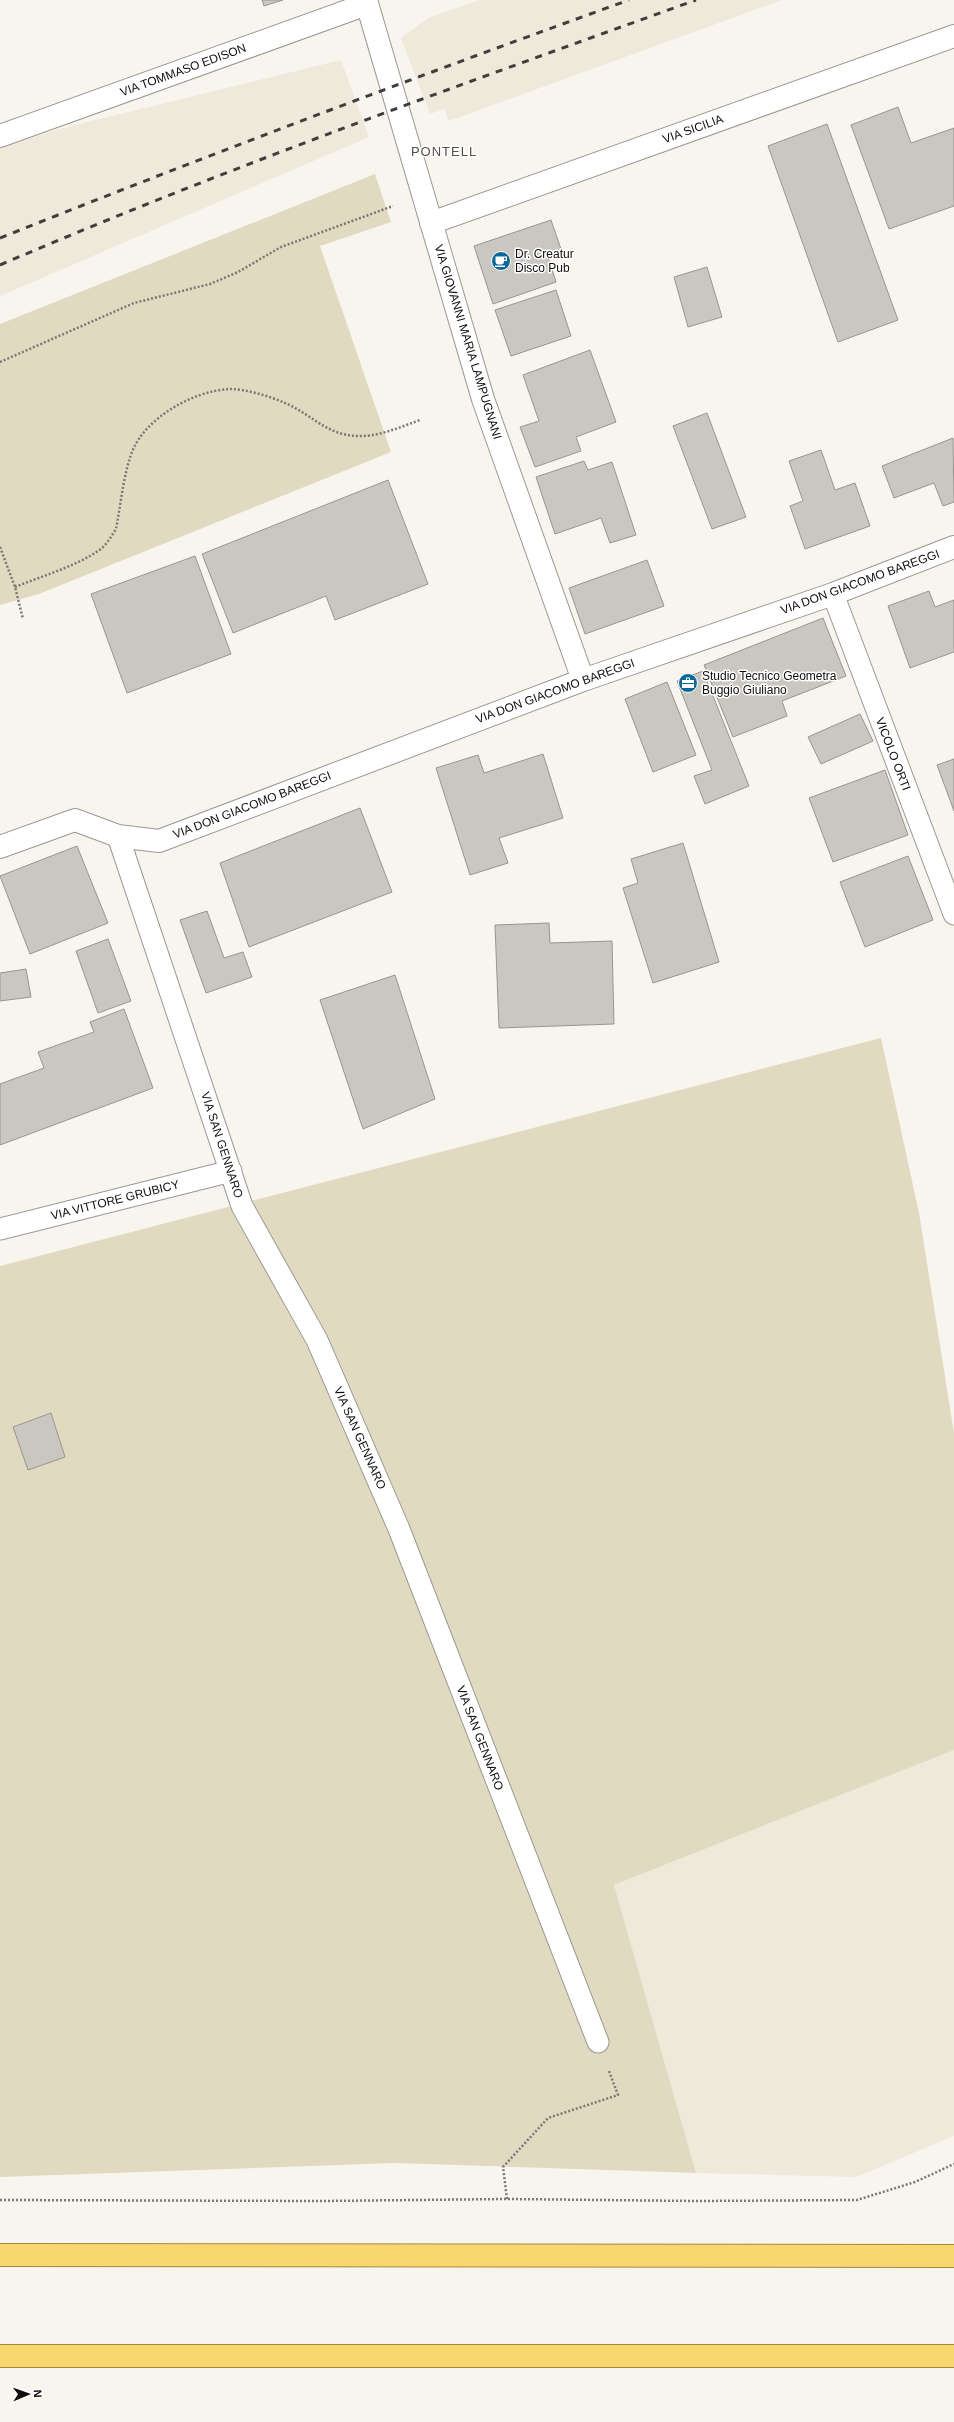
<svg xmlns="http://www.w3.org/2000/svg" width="954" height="2422" font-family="Arial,sans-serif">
	<rect width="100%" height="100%" fill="#f8f5ef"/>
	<!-- built -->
	<path fill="#efe9dc" d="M479,0H782L449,121L444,109L430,114L401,38L428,18Z
		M341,60L369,137L0,296V148L63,128Z
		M954,1750V2136L856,2177L696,2173L614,1885Z"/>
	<!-- green -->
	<path fill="#e2d9c1" d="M375,174L391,222L320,246L391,452L39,594L0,605V324Z
		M881,1038L919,1213L954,1433V1750L614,1885L696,2173L395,2163L0,2177V1266Z"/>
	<!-- building -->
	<path fill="#cac7c1" stroke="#98958f" d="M262,0H283L264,6Z
		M898,107L911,143L954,128V206L889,229L851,125Z
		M827,124L898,320L838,342L768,146Z
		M551,220L562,252L548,257L556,282L493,304L474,246Z
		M707,267L722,317L688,327L674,277Z
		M556,290L571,336L511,356L495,310Z
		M590,350L616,422L576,437L581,451L535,467L520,427L539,421L523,375Z
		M707,413L746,517L712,529L673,426Z
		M953,438L954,502L943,506L934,483L894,498L882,466Z
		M821,450L835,490L855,483L870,526L805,549L790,506L803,501L789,461Z
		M584,461L588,470L612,462L636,535L610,543L601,518L555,534L536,477Z
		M388,480L428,584L335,620L326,596L233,633L202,554Z
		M195,556L231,654L127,693L91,594Z
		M647,560L664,606L585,634L569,588Z
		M929,591L935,607L954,600V652L910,668L888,606Z
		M823,618L846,676L782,701L787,716L733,737L704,665Z
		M703,671L749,786L705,804L694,776L712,770L677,681Z
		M667,682L696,755L653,772L625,699Z
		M860,714L873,741L821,764L808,737Z
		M543,754L563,818L499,838L508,863L470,875L436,768L478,755L484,773Z
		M954,759V811L937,765Z
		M885,770L908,835L833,862L809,798Z
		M360,808L392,892L249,947L220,863Z
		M683,843L719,962L653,983L623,888L638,883L631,859Z
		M77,846L108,923L30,954L0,876Z
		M908,856L933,920L865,947L840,882Z
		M207,911L224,958L243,952L252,977L206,993L180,920Z
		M549,923L550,943L612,941L614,1024L499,1028L495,925Z
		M108,939L131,1001L98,1013L76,951Z
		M26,969L31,997L0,1001V973Z
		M395,975L435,1099L363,1129L320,1000Z
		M124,1009L153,1088L0,1145V1084L44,1068L38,1052L94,1032L90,1022Z
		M51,1413L65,1457L28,1470L13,1427Z"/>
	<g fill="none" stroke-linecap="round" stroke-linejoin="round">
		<defs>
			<path id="service" d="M833,594L954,914
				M118,836L242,1206L317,1340L399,1529L598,2042
				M0,1229L231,1171"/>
			<path id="minor" d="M366,0L483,399L583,680
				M0,136L367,4
				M431,223L954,36
				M0,847L75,820L118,836L159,841L583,680L833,594L954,547"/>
			<path id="trunk" d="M0,2255L954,2256
				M0,2356H954"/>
		</defs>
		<!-- service casing -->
		<use href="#service" stroke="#9b9892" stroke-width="23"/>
		<!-- minor casing -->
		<use href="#minor" stroke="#9b9892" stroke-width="24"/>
		<!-- trunk casing -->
		<use href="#trunk" stroke="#a68936" stroke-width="24"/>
		<!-- path -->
		<path stroke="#7a7875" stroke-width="2.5" stroke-dasharray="2 2" stroke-linecap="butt" d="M0,362L134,303L210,284L238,272L281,247L393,206
			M0,547L15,587L23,619
			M15,587C42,576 74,567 98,551C106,546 111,537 116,529C121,504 123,476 132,452C145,418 193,391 229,389C246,389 269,396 285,403C305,411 322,429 343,434C370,441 395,429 420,420
			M507,2199L503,2167L548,2118L618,2095L609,2071
			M0,2200L322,2201L507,2199L696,2201L857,2200L915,2182L954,2164"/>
		<!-- service -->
		<use href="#service" stroke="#fff" stroke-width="21"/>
		<!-- minor -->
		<use href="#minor" stroke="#fff" stroke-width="22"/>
		<!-- trunk -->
		<use href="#trunk" stroke="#f8d670" stroke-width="22"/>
		<!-- rail -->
		<path stroke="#403e3b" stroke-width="3" stroke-dasharray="7 7" stroke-linecap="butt" d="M0,238C208,155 418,76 629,0
			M0,265C228,167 463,84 696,0"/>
	</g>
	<!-- icons -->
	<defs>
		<symbol id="cafe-disc" viewBox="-11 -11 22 22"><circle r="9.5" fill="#0b6898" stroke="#fff"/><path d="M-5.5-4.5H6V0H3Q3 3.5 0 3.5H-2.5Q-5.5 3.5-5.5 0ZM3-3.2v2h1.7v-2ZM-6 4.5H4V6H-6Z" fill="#fff"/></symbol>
		<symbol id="office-disc" viewBox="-11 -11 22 22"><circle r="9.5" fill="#0b6898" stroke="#fff"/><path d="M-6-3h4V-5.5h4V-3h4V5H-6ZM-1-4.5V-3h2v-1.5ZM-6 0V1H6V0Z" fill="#fff"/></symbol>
	</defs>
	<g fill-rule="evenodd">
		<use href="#cafe-disc" x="490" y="250" width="22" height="22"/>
		<use href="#office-disc" x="677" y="672" width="22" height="22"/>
	</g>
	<g text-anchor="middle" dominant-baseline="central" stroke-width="3" stroke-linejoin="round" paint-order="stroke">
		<!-- street labels -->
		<g font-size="12" fill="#0f0e0c" stroke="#fff">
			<text transform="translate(183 70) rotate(-20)">VIA TOMMASO EDISON</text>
			<text transform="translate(693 129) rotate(-20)">VIA SICILIA</text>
			<text transform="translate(468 342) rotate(73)">VIA GIOVANNI MARIA LAMPUGNANI</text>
			<text transform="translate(860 582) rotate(-20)">VIA DON GIACOMO BAREGGI</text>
			<text transform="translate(555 691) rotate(-20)">VIA DON GIACOMO BAREGGI</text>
			<text transform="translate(893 754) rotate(69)">VICOLO ORTI</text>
			<text transform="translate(252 805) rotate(-21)">VIA DON GIACOMO BAREGGI</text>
			<text transform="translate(222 1145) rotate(72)">VIA SAN GENNARO</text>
			<text transform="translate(115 1200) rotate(-14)">VIA VITTORE GRUBICY</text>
			<text transform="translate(360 1438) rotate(66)">VIA SAN GENNARO</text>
			<text transform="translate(480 1738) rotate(69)">VIA SAN GENNARO</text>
		</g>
		<!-- poi labels -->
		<g font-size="12" fill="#0f0e0c" stroke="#fff" text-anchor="start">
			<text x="515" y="254">Dr. Creatur<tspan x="515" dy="14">Disco Pub</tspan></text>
			<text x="702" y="676">Studio Tecnico Geometra<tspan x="702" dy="14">Buggio Giuliano</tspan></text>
		</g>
		<!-- neighbourhood labels -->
		<g font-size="13" letter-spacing="1" fill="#52504a" stroke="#fff">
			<text x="444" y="151">PONTELL</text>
		</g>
	</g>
	<!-- north arrow -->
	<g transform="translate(28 2394) rotate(88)" stroke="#ffffff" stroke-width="3" paint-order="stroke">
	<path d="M0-3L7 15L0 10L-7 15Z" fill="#0f0e0c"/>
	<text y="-6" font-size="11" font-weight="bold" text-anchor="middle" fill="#0f0e0c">N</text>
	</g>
</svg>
